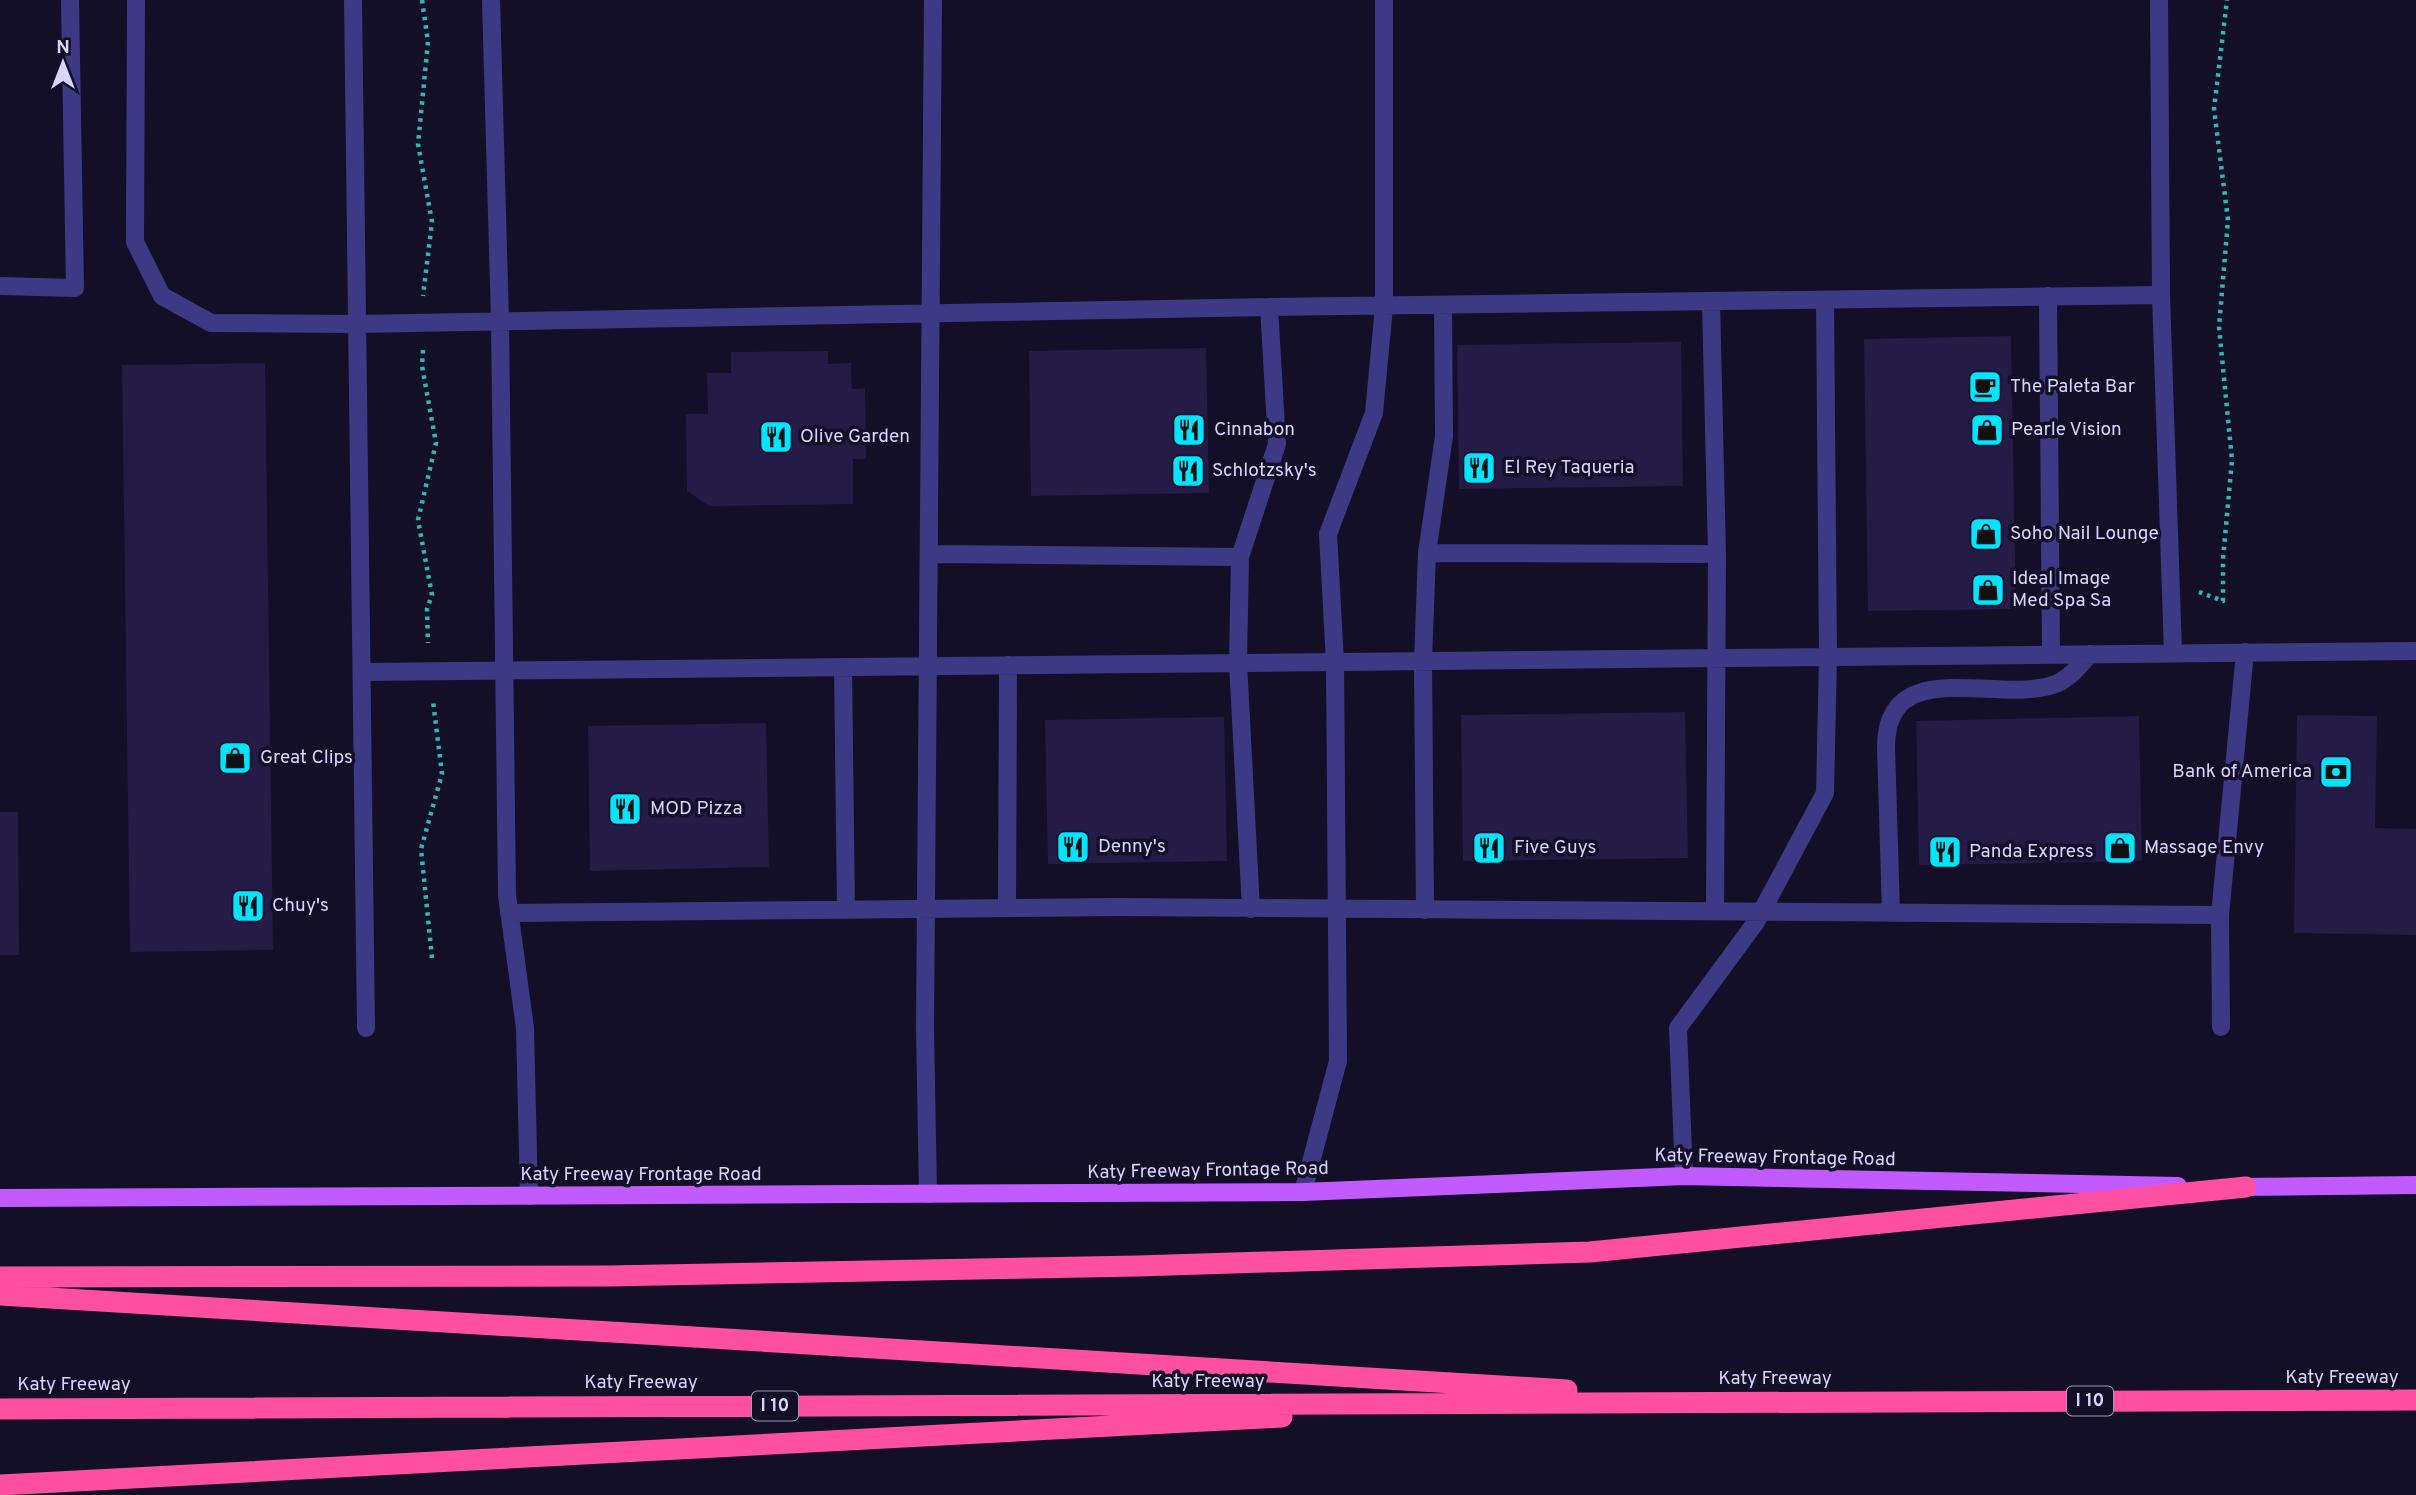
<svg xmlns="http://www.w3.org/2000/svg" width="2416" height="1495" font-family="Overpass,sans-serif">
	<rect width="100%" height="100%" fill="#130f26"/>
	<!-- building -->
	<path fill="#241b47" d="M2011,336L2016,609L1868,611L1864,339Z
		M1681,342L1683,486L1459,489L1457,345Z
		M1206,348L1209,493L1031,496L1029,351Z
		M828,351V364L851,363L852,389L865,388L866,459H853V504L709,506L687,491L686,414H708L707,373H731V352Z
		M265,363L273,950L130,952L122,365Z
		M1685,712L1688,858L1463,861L1461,715Z
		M2297,715L2377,716L2375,828L2416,829V935L2294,933Z
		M2139,716L2142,861L1919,865L1916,721Z
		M1224,717L1227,861L1048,864L1045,720Z
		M766,723L769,867L590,871L588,726Z
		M0,812H18L19,955H0Z"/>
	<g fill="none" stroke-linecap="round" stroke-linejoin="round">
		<!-- path -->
		<path stroke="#2fb8b0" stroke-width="4.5" stroke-dasharray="3.5 5" stroke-linecap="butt" d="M422,0L428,42L418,144L432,222L423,296
			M423,350L422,366L436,443L418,520L432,595L427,609L428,643
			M2199,592L2223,601V559L2232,460L2219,327L2228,220L2214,109L2227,0
			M432,958L421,849L442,774L433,701"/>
		<!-- minor -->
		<path stroke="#3d3a85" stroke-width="18" d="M136,0L135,242L162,296L211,323L357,324L1269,307L2161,295
			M353,0L366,1028
			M491,0L500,321L507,895L525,1028L529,1196
			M2159,0L2161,295L2173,653
			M0,286L75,288L70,0
			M2048,296L2051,654
			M1711,302L1717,554L1715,911
			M1427,553L1717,554
			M931,554L1240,557L1238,663L1251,909
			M1240,557L1277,444L1269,307
			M843,667L846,910
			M362,672L2416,651
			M1007,908L1008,665
			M1425,910L1423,661L1427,553L1444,436L1443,307
			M509,913L1117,907L2220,915L2245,652
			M1891,913L1886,747C1886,651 2004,707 2058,683C2071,677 2080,665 2090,654
			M2220,915L2221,1027
			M1684,1176L1678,1028L1756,922L1825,793L1828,657L1825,300
			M1303,1192L1338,1061L1335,662L1328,534L1374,413L1384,307V0
			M928,1194L925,1028L933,0"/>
		<!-- major -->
		<path stroke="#c25bff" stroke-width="18" d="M2234,1187L2416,1185
			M0,1198L1303,1192L1684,1176L2178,1186"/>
		<!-- highway -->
		<path stroke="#ff4fa3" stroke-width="21" d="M0,1277L608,1276L1138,1266L1590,1252L2246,1187
			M0,1295L1567,1390
			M0,1409L2416,1400
			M0,1485L1282,1417"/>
	</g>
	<!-- icons -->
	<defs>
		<symbol id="cafe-square" viewBox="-11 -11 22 22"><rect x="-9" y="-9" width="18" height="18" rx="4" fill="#00e5ff" stroke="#130f26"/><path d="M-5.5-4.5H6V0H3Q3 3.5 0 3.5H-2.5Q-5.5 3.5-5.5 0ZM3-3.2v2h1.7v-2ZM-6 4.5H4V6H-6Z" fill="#111"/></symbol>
		<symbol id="restaurant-square" viewBox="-11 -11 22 22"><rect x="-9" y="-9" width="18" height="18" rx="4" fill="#00e5ff" stroke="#130f26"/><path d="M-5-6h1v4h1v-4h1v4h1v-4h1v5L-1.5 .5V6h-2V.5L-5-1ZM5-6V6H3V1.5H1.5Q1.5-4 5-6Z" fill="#111"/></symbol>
		<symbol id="shop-square" viewBox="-11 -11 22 22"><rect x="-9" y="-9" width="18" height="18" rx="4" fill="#00e5ff" stroke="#130f26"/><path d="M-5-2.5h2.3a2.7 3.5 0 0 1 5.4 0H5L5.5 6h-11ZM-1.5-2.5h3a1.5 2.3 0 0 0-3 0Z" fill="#111"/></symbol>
		<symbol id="bank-square" viewBox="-11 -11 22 22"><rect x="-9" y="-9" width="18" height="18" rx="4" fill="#00e5ff" stroke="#130f26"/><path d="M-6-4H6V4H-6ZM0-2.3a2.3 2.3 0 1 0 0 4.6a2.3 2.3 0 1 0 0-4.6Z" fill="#111"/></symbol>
	</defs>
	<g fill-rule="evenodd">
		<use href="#cafe-square" x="1966" y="368" width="38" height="38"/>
		<use href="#restaurant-square" x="1170" y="411" width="38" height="38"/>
		<use href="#shop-square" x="1968" y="411" width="38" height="38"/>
		<use href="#restaurant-square" x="757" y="418" width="38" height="38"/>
		<use href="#restaurant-square" x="1460" y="449" width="38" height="38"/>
		<use href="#restaurant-square" x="1169" y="452" width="38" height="38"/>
		<use href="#shop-square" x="1967" y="515" width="38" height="38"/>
		<use href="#shop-square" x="1969" y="571" width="38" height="38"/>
		<use href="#shop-square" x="216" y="739" width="38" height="38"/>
		<use href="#bank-square" x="2317" y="753" width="38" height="38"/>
		<use href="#restaurant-square" x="606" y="790" width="38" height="38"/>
		<use href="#restaurant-square" x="1054" y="828" width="38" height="38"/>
		<use href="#restaurant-square" x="1470" y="829" width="38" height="38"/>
		<use href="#shop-square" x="2101" y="829" width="38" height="38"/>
		<use href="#restaurant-square" x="1926" y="833" width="38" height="38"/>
		<use href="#restaurant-square" x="229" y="887" width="38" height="38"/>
	</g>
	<g text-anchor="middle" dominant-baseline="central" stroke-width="7" stroke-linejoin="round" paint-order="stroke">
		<!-- shield labels -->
		<g fill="#130f26" stroke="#9e99be" stroke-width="2">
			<rect x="2067" y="1386.5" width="46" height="29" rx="5"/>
			<rect x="752" y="1391.5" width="46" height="29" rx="5"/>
		</g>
		<g font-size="18" font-weight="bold" fill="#d9d4ff">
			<text x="2090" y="1401">I 10</text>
			<text x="775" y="1406">I 10</text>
		</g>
		<!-- poi labels -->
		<g font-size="19" fill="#d9d4ff" stroke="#130f26" text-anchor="start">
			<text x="2010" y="387">The Paleta Bar</text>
			<text x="1214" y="430">Cinnabon</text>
			<text x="2011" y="430">Pearle Vision</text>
			<text x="800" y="437">Olive Garden</text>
			<text x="1504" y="468">El Rey Taqueria</text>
			<text x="1212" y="471">Schlotzsky's</text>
			<text x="2010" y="534">Soho Nail Lounge</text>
			<text x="2012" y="579">Ideal Image<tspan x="2012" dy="22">Med Spa Sa</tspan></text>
			<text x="260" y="758">Great Clips</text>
			<text x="2312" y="772" text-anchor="end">Bank of America</text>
			<text x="650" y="809">MOD Pizza</text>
			<text x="1098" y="847">Denny's</text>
			<text x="1514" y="848">Five Guys</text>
			<text x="2144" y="848">Massage Envy</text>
			<text x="1969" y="852">Panda Express</text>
			<text x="272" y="906">Chuy's</text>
		</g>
		<!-- street labels -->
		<g font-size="19" fill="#d9d4ff" stroke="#130f26">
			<text transform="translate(1775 1158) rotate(1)">Katy Freeway Frontage Road</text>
			<text transform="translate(1208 1171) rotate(-1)">Katy Freeway Frontage Road</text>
			<text x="641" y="1175">Katy Freeway Frontage Road</text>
			<text x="2342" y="1378">Katy Freeway</text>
			<text x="1775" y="1379">Katy Freeway</text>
			<text x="1208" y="1382">Katy Freeway</text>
			<text x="641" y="1383">Katy Freeway</text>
			<text x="74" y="1385">Katy Freeway</text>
		</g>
	</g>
	<!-- north arrow -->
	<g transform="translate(63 63)" stroke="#130f26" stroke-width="5" paint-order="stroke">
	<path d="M0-5L12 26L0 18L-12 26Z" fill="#d9d4ff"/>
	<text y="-10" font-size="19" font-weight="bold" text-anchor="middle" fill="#d9d4ff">N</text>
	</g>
</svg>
